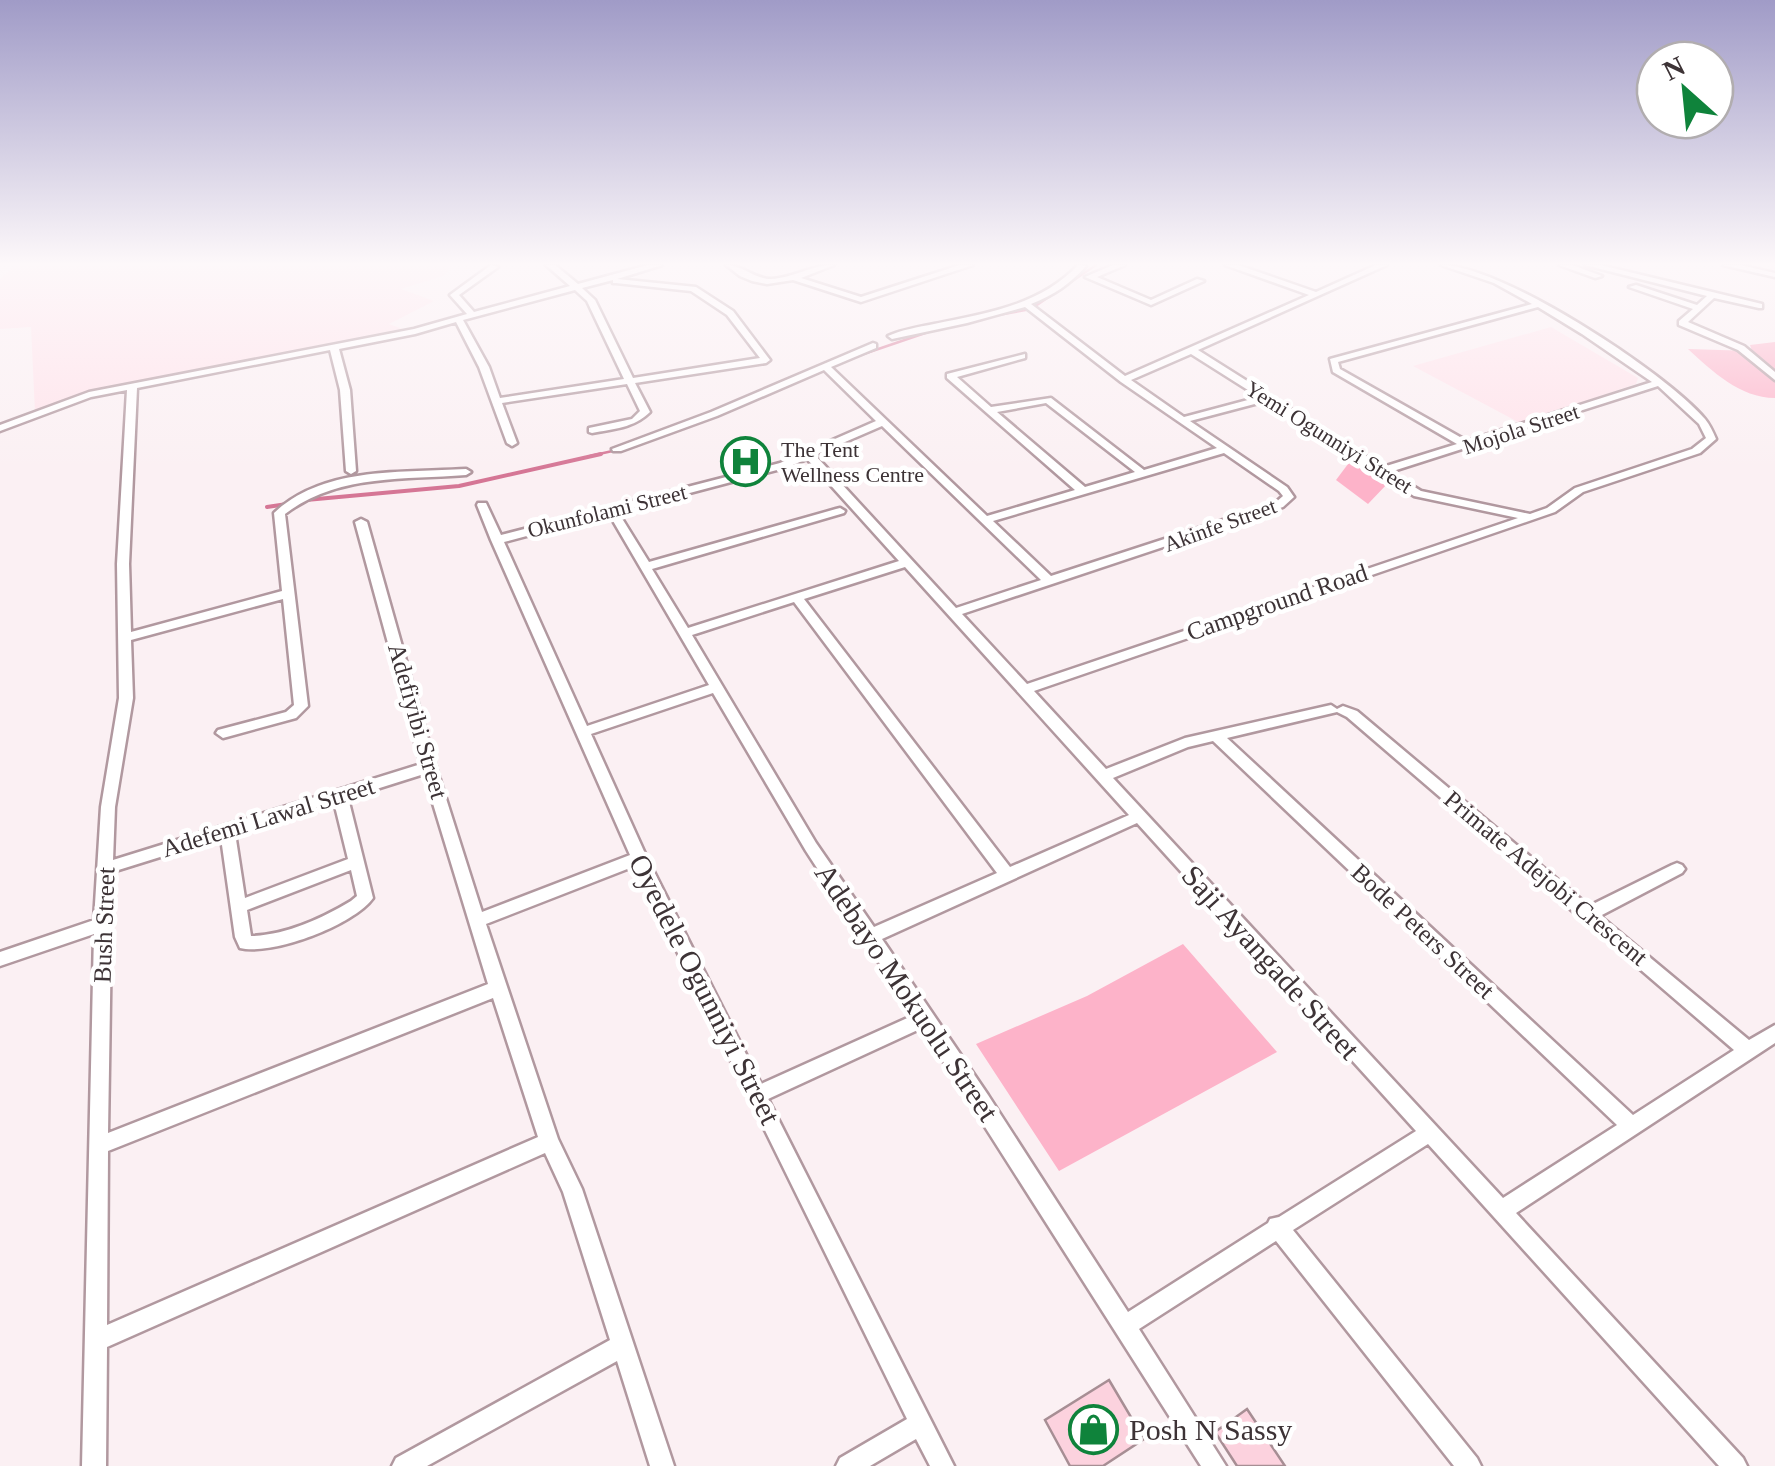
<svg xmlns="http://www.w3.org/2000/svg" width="1775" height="1466" font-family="'Times New Roman',serif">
	<rect width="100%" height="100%" fill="#fbf0f3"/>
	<!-- built -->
	<path fill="#ffe2ea" d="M16,265H452L443,276L401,289L434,301L389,324L408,331L72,397L35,412L31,327L0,329V279Z
		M1551,327L1638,378L1636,384L1520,423L1413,366Z"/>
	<!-- green -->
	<path fill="#fdb3c9" d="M1775,342V398C1740,398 1712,371 1688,349L1752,351L1750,345Z
		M1351,460L1388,483L1368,504L1336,480Z
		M1183,944L1277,1052L1059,1171L976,1044L1087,996Z"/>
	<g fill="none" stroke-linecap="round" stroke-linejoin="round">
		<!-- stream-far1 -->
		<path stroke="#d57695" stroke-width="2.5" d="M987,317L1031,309L1096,265
			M849,359L934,330
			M668,434L706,420
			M590,456L617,450"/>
		<!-- stream -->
		<path stroke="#d57695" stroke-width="4" d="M306,500L459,486L601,454
			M267,507L287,504"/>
	</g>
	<!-- building -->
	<path fill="#fcd2de" stroke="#a78e94" stroke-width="2.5" d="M1109,1380L1144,1439L1103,1466H1070L1045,1420Z
		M1247,1409L1285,1466H1237L1215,1432Z"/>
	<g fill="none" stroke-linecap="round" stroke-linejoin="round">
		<defs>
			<path id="minor" d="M491,265L498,267L459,295L474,312L570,286L546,265H555L578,284L648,265H662L617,279L696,287L733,311L770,360L766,363L635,383L650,412C634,428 613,429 592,433L589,432V428L632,419L640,411L627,384L502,403L517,443L512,446L507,443L479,367L456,322L415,334L339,349L350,390L356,471L351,474L346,471L340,390L330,350L137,388L129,564L131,632L282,591L274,513C324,466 402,473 466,469L471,472L466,475C403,480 337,474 285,514L308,706L296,718L223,738L216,733L218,730L286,712L294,705L283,599L131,640L133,698L115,807L113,860L421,764L355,522L361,519L367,522L436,767L482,912L630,855L491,540L477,505L478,503H486L501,535L780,463L876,421L824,370L717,416L621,451H613L612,449L711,412L873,343L876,344V348L831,367L987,516L1075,490L947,378V374L1025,354V358L957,377L991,407L1051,398L1144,470L1217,448L1121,382L1025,307L967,323L892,339L888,336C901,330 918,327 934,324C985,314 1041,305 1078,265L1086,266C1070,284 1054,295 1031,304L1125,376L1309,295L1225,265H1238L1316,292L1376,265H1387L1198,350L1383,467L1457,444L1333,372L1330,359L1532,304L1494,283L1441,265C1502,265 1665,372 1705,419C1710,425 1713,432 1716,439L1700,453L1583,492L1555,512L1034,691L1106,769L1185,738L1331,705L1337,709L1343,706L1357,711L1589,906L1672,865L1677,863L1682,865L1685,869L1682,873L1600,916L1749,1040L1775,1025V1043L1516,1213L1743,1458L1747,1466H1719L1428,1144L1293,1230L1477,1458L1481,1466H1454L1276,1241L1139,1329L1226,1466H1201L922,1028L768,1099L954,1466H930L916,1439L870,1466H836L840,1458L907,1419L635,866L486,924L558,1139L582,1189L674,1466H650L617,1361L427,1466H392L396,1458L610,1340L563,1192L545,1153L107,1347L106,1466H82L94,934L0,966V952L94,920L101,807L119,698L117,564L127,390L91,397L0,431V425L89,392L414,329L467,314L450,295ZM613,280V283H616L691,291L727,315L760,358L633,378L595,300L582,288ZM575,290L587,301L624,379L500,398L489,367L463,320ZM1538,307L1582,334L1652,382L1467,441L1340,369L1338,362ZM1191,354L1259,397L1184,417L1131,380ZM1658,386L1699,424L1706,438L1692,449L1575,488L1547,508L1530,514L1421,491L1390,472L1465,448H1473V445ZM1266,401L1414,496L1518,518L1027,684L962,614L1283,507L1294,497L1287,487L1190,421ZM1046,403L1135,472L1085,487L997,412ZM882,426L1041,580L956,608L815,455ZM1224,453L1279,491L1283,496L1275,503L1051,576L993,521ZM807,459L899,561L688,628L652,569L844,513L845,511L840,508L836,509L649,562L618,512L788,467ZM609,514L709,685L587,726L504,542ZM905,567L1129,815L1010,867L804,599ZM794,602L997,873L874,927L816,843L692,635ZM713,693L806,851L861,936L863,942L866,943L914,1015L761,1084L647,858L591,734ZM1337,712L1347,717L1734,1050L1633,1115L1227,738ZM1213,741L1617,1125L1503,1198L1113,778L1188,747ZM424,774L488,984L108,1133L112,872L221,838L235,937L240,948C272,956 354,925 373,898L348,798ZM334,802L348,859L245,898L235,833ZM1137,823L1416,1131L1279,1217L1270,1219L1268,1223L1128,1312L988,1095L882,939ZM351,870L357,896L351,901C321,919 286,935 251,936L247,910ZM493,998L538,1137L107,1325L108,1151Z
				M726,265C743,265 754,279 771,279C793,278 811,265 834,265L801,278L861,297L960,265H973L861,302L793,280L767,284L752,281L740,276Z
				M1113,265H1125L1097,277L1151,300L1197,279L1204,281L1151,305L1085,277Z
				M1559,265H1572L1602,276L1595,278Z
				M1585,265H1600L1762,304V308H1759L1714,298L1688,322L1744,346L1775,372V380L1738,350L1679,325V321L1693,309L1629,287L1636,285L1697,305L1707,296Z
				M1723,265H1740L1775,273V277Z"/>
		</defs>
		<!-- minor casing -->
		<use href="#minor" stroke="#b1989f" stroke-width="5"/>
		<!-- minor -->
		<use href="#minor" fill="#fff" fill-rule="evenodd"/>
	</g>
	<!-- sky -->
	<linearGradient id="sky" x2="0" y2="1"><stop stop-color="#a09bc7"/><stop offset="0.56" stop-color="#fdf8fa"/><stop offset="1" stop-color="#fdf8fa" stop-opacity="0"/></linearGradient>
	<rect width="1775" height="471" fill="url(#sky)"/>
	<!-- icons -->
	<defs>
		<symbol id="hospital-ring" viewBox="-11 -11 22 22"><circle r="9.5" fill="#fff" stroke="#0f833b" stroke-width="1.5"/><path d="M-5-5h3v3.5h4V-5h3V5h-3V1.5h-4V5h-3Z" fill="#0f833b"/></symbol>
		<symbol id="shop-ring" viewBox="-11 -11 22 22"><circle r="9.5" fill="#fff" stroke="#0f833b" stroke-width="1.5"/><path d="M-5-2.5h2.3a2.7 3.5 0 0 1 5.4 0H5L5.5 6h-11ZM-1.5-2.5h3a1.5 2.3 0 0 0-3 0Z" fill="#0f833b"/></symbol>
	</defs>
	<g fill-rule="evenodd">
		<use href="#hospital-ring" x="718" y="434" width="55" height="55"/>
		<use href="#shop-ring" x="1066" y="1402" width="55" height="55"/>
	</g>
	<g text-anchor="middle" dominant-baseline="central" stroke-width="9" stroke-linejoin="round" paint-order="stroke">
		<!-- far-street labels -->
		<g font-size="22" fill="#3d3336" stroke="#fff">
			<text transform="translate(1521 429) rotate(-18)">Mojola Street</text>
			<text transform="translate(1329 437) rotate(32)">Yemi Ogunniyi Street</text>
			<text transform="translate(607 511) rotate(-14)">Okunfolami Street</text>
			<text transform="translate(1220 525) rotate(-20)">Akinfe Street</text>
		</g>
		<!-- far-poi labels -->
		<g font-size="22" fill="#3d3336" stroke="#fff" text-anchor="start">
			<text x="781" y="449">The Tent<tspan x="781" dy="25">Wellness Centre</tspan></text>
		</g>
		<!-- street labels -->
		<g font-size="25" fill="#3d3336" stroke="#fff">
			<text transform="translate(1277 602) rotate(-19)">Campground Road</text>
			<text transform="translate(418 721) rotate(74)">Adefiyibi Street</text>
			<text transform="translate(268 817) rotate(-17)">Adefemi Lawal Street</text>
			<text transform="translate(1546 878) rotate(40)">Primate Adejobi Crescent</text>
			<text transform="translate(104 925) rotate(-88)">Bush Street</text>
			<text transform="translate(1423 931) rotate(43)">Bode Peters Street</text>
		</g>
		<!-- near-street labels -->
		<g font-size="30" fill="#3d3336" stroke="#fff">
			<text transform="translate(1271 962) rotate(48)">Saji Ayangade Street</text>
			<text transform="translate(705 989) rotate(63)">Oyedele Ogunniyi Street</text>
			<text transform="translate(907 992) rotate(56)">Adebayo Mokuolu Street</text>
		</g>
		<!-- near-poi labels -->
		<g font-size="30" fill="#3d3336" stroke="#fff" text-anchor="start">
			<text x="1129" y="1429">Posh N Sassy</text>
		</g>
	</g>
	<!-- north arrow -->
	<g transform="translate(1685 90) rotate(333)"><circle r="48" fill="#ffffff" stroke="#b1adaf" stroke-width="2.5"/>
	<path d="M0-8L18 38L0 25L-18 38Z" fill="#0f833b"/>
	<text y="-15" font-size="28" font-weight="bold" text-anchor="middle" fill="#3d3336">N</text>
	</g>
</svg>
